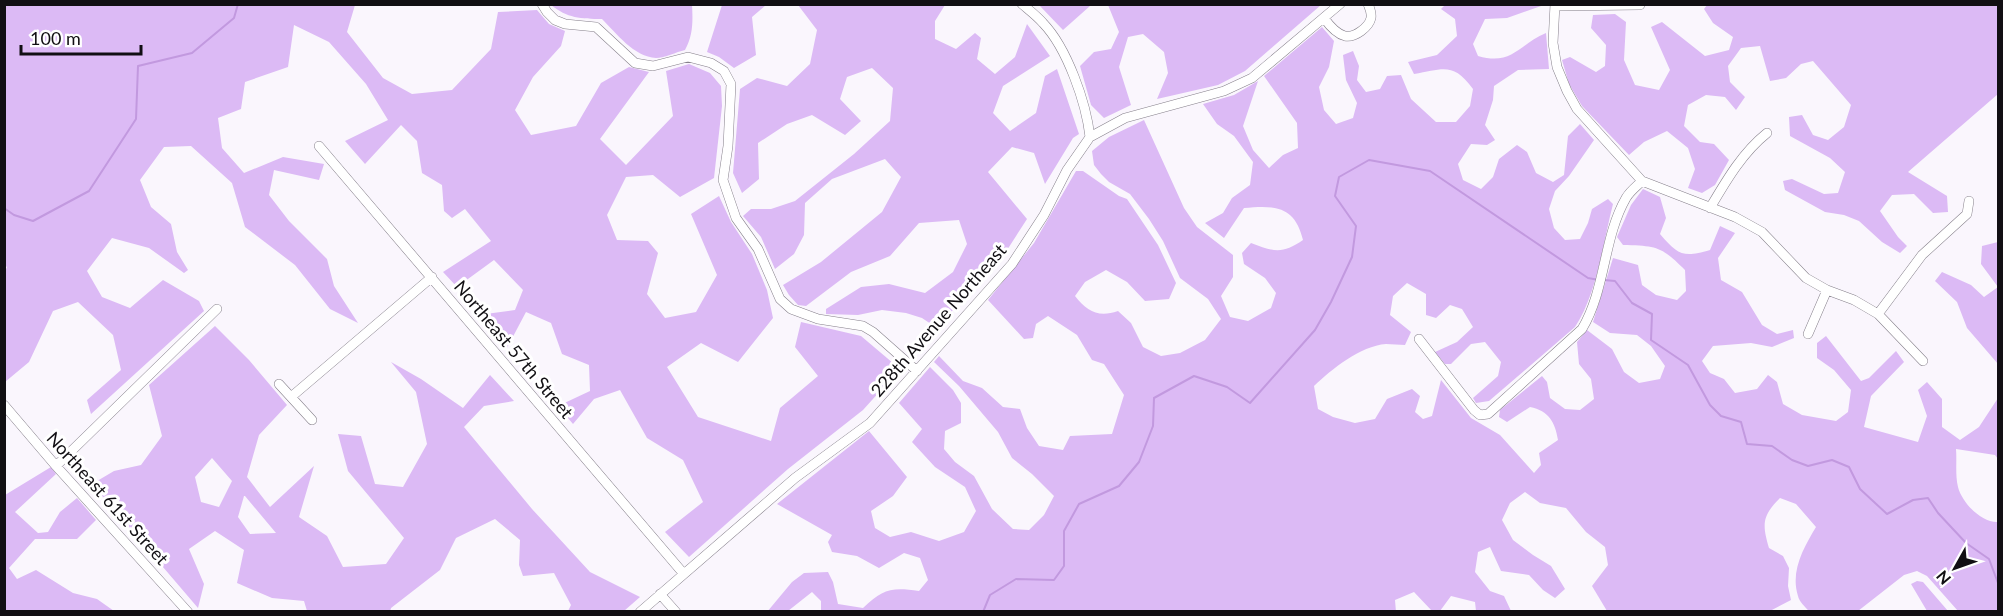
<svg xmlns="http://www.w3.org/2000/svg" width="2003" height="616" font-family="Lato,sans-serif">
	<rect width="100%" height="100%" fill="#faf6fd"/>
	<!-- green -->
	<path fill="#dcbaf5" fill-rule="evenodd" d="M5,4L355,5L347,32L383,78L412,94L452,90L491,49L498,12L537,10L549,24L565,31L561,46L533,77L515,110L531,135L576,126L601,83L629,67L649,72L600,139L626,165L673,116L666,71L689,64L710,73L721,86L722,106L714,178L680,197L653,175L626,177L607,215L617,240L648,241L658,253L647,294L665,318L696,312L717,275L691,214L719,196L731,222L752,254L767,290L773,318L738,362L701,343L667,367L698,417L771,441L780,408L818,376L795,347L801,322L861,336L900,369L863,410L788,469L689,557L665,532L703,502L683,460L647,438L620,390L594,399L573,424L558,406L590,391L589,365L562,354L551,323L526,312L507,348L478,315L515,310L523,290L494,260L457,287L443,272L491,241L465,209L452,218L444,211L442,185L422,173L417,141L401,125L365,164L345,141L388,120L366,84L329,42L294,25L288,67L245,82L241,109L218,118L222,148L244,173L283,157L324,164L319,180L274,170L269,195L289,221L327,259L334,286L358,323L330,309L295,265L245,227L232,183L191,146L164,147L140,180L151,207L171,224L177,252L188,270L184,273L149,248L112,238L87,271L102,297L130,308L163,280L199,301L204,311L91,414L87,400L121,370L113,335L78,302L53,311L29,362L5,382L4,270L7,268L4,261Z
		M551,5H692C693,21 693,36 685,50C676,52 665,58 656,58C634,57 616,33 602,19C581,19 567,18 551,5Z
		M722,5H766L752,17L756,55L734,68L719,57L707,52Z
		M798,5H945L935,21V39L956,49L975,33L981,38L977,59L995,74L1015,57L1027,24L1050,56L1003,86L993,113L1010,131L1036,113L1045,76L1057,69L1079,134L1073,138L1045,184L1034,153L1012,147L988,172L1027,219L1009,247L937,328L922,318L906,313L882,310L858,315L826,314V309L861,287L889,284L925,293L953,272L967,244L959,220L919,223L890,256L851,272L806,306L798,305L789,295L783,285L821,262L882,212L901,177L885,159L832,179L805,203L804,235L794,254L775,269L761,237L743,216L751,209H771L795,201L854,154L890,121L893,88L872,68L847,77L840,99L861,121L845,135L812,115L787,124L758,143L759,179L742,193L733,173L740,89L757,78L787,86L810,64L817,30Z
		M1039,5H1101L1090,6L1063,30Z
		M1108,5H1321L1245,71L1218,85L1157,99L1168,73L1164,52L1143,34L1128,37L1119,67L1131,105L1104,118L1091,105L1080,66L1094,52L1111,49L1119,32Z
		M1445,5H1544L1507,18L1485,19L1473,44L1478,56C1512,66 1518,45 1546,33L1549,69L1518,70L1494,86L1493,100L1485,125L1495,140L1487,145L1471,144L1458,164L1463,180L1481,189L1493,177L1499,159L1517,145L1527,152L1536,173L1553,182L1564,175L1568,136L1580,124L1594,140L1569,176L1555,191L1549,209L1554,228L1565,240L1580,239L1588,223L1592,209L1608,199L1613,204C1603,243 1597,294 1575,327L1489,401L1476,403L1473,398L1498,376L1501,362L1485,342L1471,344L1451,364H1445L1435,352L1457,342L1473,327L1462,309L1450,305L1436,318L1426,315V294L1407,283L1393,296L1390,315L1411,332L1405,345C1399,345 1392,344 1386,344C1360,346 1332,369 1314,386L1318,409L1333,417L1355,423L1375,419L1387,399L1412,389L1420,396L1415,412L1423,419L1432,416L1441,380L1471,418L1500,435L1534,473L1541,465L1539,453L1558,440C1555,422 1549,411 1530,407L1507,422L1499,417L1500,410L1542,376L1547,382L1550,398L1565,409L1580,410L1594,399L1591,379L1579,364L1577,342L1587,330L1612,349L1624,372L1639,383L1660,379L1665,366L1651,346L1637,335L1610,333L1593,322L1613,258L1638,265L1642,285L1656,295L1677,300L1686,291L1685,270C1661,246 1657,246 1623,245L1617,237L1631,205L1643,189L1660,197L1666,218L1660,234C1678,255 1683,258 1710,250L1720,226L1735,233L1718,258L1721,280L1742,292L1762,325L1777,334L1793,330L1794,338L1772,347L1751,343L1713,346L1702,361L1710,373L1724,379L1735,393L1757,389L1768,375L1777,382L1783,404L1802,415L1836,421L1848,412L1851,390L1834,370L1817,358V343L1826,336L1861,381L1869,378L1896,351L1904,362L1871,396L1864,427L1918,442L1927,416L1918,390L1927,382L1942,399V427L1960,440L1979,427L1998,398V459L1995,455L1956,449C1957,461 1955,475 1958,487C1962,503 1982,523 1998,522V611H1958L1927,576L1917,571L1904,575L1858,611H1809C1805,607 1799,601 1798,596C1790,571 1804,547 1816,527L1796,504L1780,498C1762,516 1762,524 1769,548L1783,556L1789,568L1788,586L1791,600L1770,611H1607L1592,586L1608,565L1605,547L1586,532L1566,508L1540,503L1525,492L1510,503L1502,520L1513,540L1533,555L1551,566L1565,589L1555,598L1543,590L1529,575L1501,571L1490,547L1478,552L1475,572L1490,591L1504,596L1511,611H1476L1475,602L1451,596L1440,611H1432L1414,592L1395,600L1396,612H821V601L812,592L788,611L767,612L792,582L804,573L828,572L833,582L838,604L863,608C883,589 891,587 919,591L928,580L920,558L904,553L879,568L857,556L832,552L828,542L832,535L777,504L869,431L907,477L893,496L871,511L875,528L890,537L911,532L939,541L964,532L976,511L965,487L935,467L912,442L922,429L899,403L930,367L953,390L961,403V423L945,431L944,449L955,462L974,476L992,509L1013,529L1029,530L1044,515L1054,496L1032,474L1012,458L998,432L959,386L934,362L939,356L963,381L982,388L1003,407L1020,409L1027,428L1039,446L1063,450L1070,436L1112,434L1124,395L1104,364L1092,360L1077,335L1048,316L1036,324L1033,338L1024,339L988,300L1034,243L1076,171H1083L1119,196L1127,199L1158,245L1176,283L1169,299L1145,301L1127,282L1106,270L1085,282L1075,296C1087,311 1098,318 1118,311L1131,323L1143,347L1161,356L1180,353L1205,340L1221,319L1208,299L1180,278L1163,241L1149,219L1130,194L1109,182L1101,174L1094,165L1092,151L1109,137L1144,120L1184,208L1197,227L1233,255V277L1221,296L1230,317L1248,321L1271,308L1276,293L1265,278L1244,264L1242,253L1251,243C1274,252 1283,254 1303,240C1295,206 1275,205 1244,208L1224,238L1205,223L1223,213L1232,198L1250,185L1253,162L1234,136L1217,124L1203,104L1234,95L1258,81L1243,126L1253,150L1269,168L1283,155L1298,148L1297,123L1264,76L1322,27L1334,41L1329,67L1319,87L1324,110L1336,124L1353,118L1357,103L1346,80L1343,55L1353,51L1359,66L1357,80L1366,92L1380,89L1387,76L1401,75L1411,99L1436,122H1456L1470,106L1473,89C1453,62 1444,69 1414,74L1408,62L1437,55L1457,36L1455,19L1441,9Z
		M1707,5H1998V94L1908,172L1947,196L1948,212L1933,213L1914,194L1892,195L1880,211L1898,237L1907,246L1900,253L1882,242L1859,221L1844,215L1825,212L1785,190L1783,181L1792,179L1824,194L1838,193L1845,172L1830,158L1790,136L1789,117L1802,115L1813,135L1828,140L1844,127L1851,105L1813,61L1801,64L1786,78L1770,81L1760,46L1741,48L1728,66L1730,82L1745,97L1736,110L1725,97L1706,95L1688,105L1684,126L1700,142L1714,144L1729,160L1715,185L1702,193L1688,188L1695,169L1688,148L1667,131L1644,142L1629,155L1582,106L1569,84L1562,60L1570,57L1596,72L1605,66L1606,45L1591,28L1593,15L1615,14L1626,22L1624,60L1635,85L1659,90L1670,70L1651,27L1662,22L1705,56L1729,50L1733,37L1713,23L1704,9Z
		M1998,242V364L1967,328L1957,302L1935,281L1942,272L1971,285L1984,297L1998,287L1981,264L1982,246Z
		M215,326L249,360L287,405L259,435L247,477L270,507L314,466L299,517L327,536L343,567L386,564L404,538L348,471L338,434L361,436L375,484L403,487L427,444L416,392L391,362L421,379L463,408L490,375L514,401L484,406L464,427L532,509L590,572L640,597L624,611H568L571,605L554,573L523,576L519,565L520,540L495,519L456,538L440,570L391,608L390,612L307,611L304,601L272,598L237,583L244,550L215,531L189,549L204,584L198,608L92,484L114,471L141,465L162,436L149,385ZM212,458L232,481L219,507L201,502L195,477ZM244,496H245L276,533L250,534L238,517Z
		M51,467L56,474L15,512L38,533L48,532L60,512L77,498L96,520L77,539H35L9,568L17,579L36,570L73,593L97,599L114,611H5V495Z
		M1917,581L1923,582L1948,611H1927L1911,584Z"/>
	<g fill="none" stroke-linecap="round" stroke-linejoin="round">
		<!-- stream -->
		<path stroke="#c299df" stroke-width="2" d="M4,208L14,215L33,221L89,191L136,119L138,66L192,53L234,18L238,4
			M1604,280L1615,281L1632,303L1652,314L1651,340L1688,365L1710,405L1721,416L1741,422L1747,444L1772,446L1792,460L1808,466L1832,460L1849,467L1860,489L1887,514L1913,500L1928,498L1938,513L1966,543L1989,559L1998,583
			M983,612L990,595L1016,579L1054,580L1064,566V531L1079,504L1119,486L1139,462L1153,426L1154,398L1194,376L1227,387L1250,403L1315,330L1331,302L1352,257L1356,226L1335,196L1339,177L1369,160L1430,171L1588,278L1599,280"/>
		<defs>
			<path id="street" d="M542,4L547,12L555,20L565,24L596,27L635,63L653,66L688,57L711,63L724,71L731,84L728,146L723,180L736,218L758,249L780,299L791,309L818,319L863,326L873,332L917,371
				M1022,4C1029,10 1037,16 1043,23C1067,48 1086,102 1090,137
				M1555,4L1553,43L1557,67L1567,91L1577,109L1642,181L1735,217L1762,232L1806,278L1827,290L1854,300L1878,314L1923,361
				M1555,6L1640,5
				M1324,18C1329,25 1337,34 1345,36C1355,38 1369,27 1371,18C1372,13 1370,9 1368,4
				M319,146L683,573
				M1710,208C1726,181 1742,153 1767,133
				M1878,314L1922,255L1967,214L1969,201
				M1808,334L1827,290
				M1419,339L1474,410L1480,415L1488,414L1582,329C1606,289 1603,238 1626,198C1630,191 1637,186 1642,181
				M279,384L312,420
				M291,397L432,277
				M4,405L56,466L188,612
				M56,466L217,309
				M660,594L676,612
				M640,612L795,478L870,423L1012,264L1044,215L1067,170L1090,137L1125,118L1224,91L1252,78L1340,4"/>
		</defs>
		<!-- street casing -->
		<use href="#street" stroke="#86808b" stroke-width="10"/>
		<!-- street -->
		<use href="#street" stroke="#fff" stroke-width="9"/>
	</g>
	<g text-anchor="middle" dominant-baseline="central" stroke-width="6" stroke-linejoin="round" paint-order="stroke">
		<!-- street labels -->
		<g font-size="18" fill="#110f13" stroke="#fff">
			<text transform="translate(938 320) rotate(-49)">228th Avenue Northeast</text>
			<text transform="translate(514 349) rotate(50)">Northeast 57th Street</text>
			<text transform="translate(108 498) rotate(48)">Northeast 61st Street</text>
		</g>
	</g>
	<!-- border -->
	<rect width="2003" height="616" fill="none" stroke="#110f13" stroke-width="12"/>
	<!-- north arrow -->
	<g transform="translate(1955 568) rotate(230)" stroke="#ffffff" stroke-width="4.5" paint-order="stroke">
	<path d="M0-4.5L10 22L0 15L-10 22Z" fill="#110f13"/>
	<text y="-9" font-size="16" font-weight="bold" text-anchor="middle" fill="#110f13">N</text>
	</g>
	<!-- scale -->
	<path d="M21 45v9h120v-9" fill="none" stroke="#110f13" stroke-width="3"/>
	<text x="30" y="45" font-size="18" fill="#110f13" stroke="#ffffff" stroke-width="4.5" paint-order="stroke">100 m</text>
</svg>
